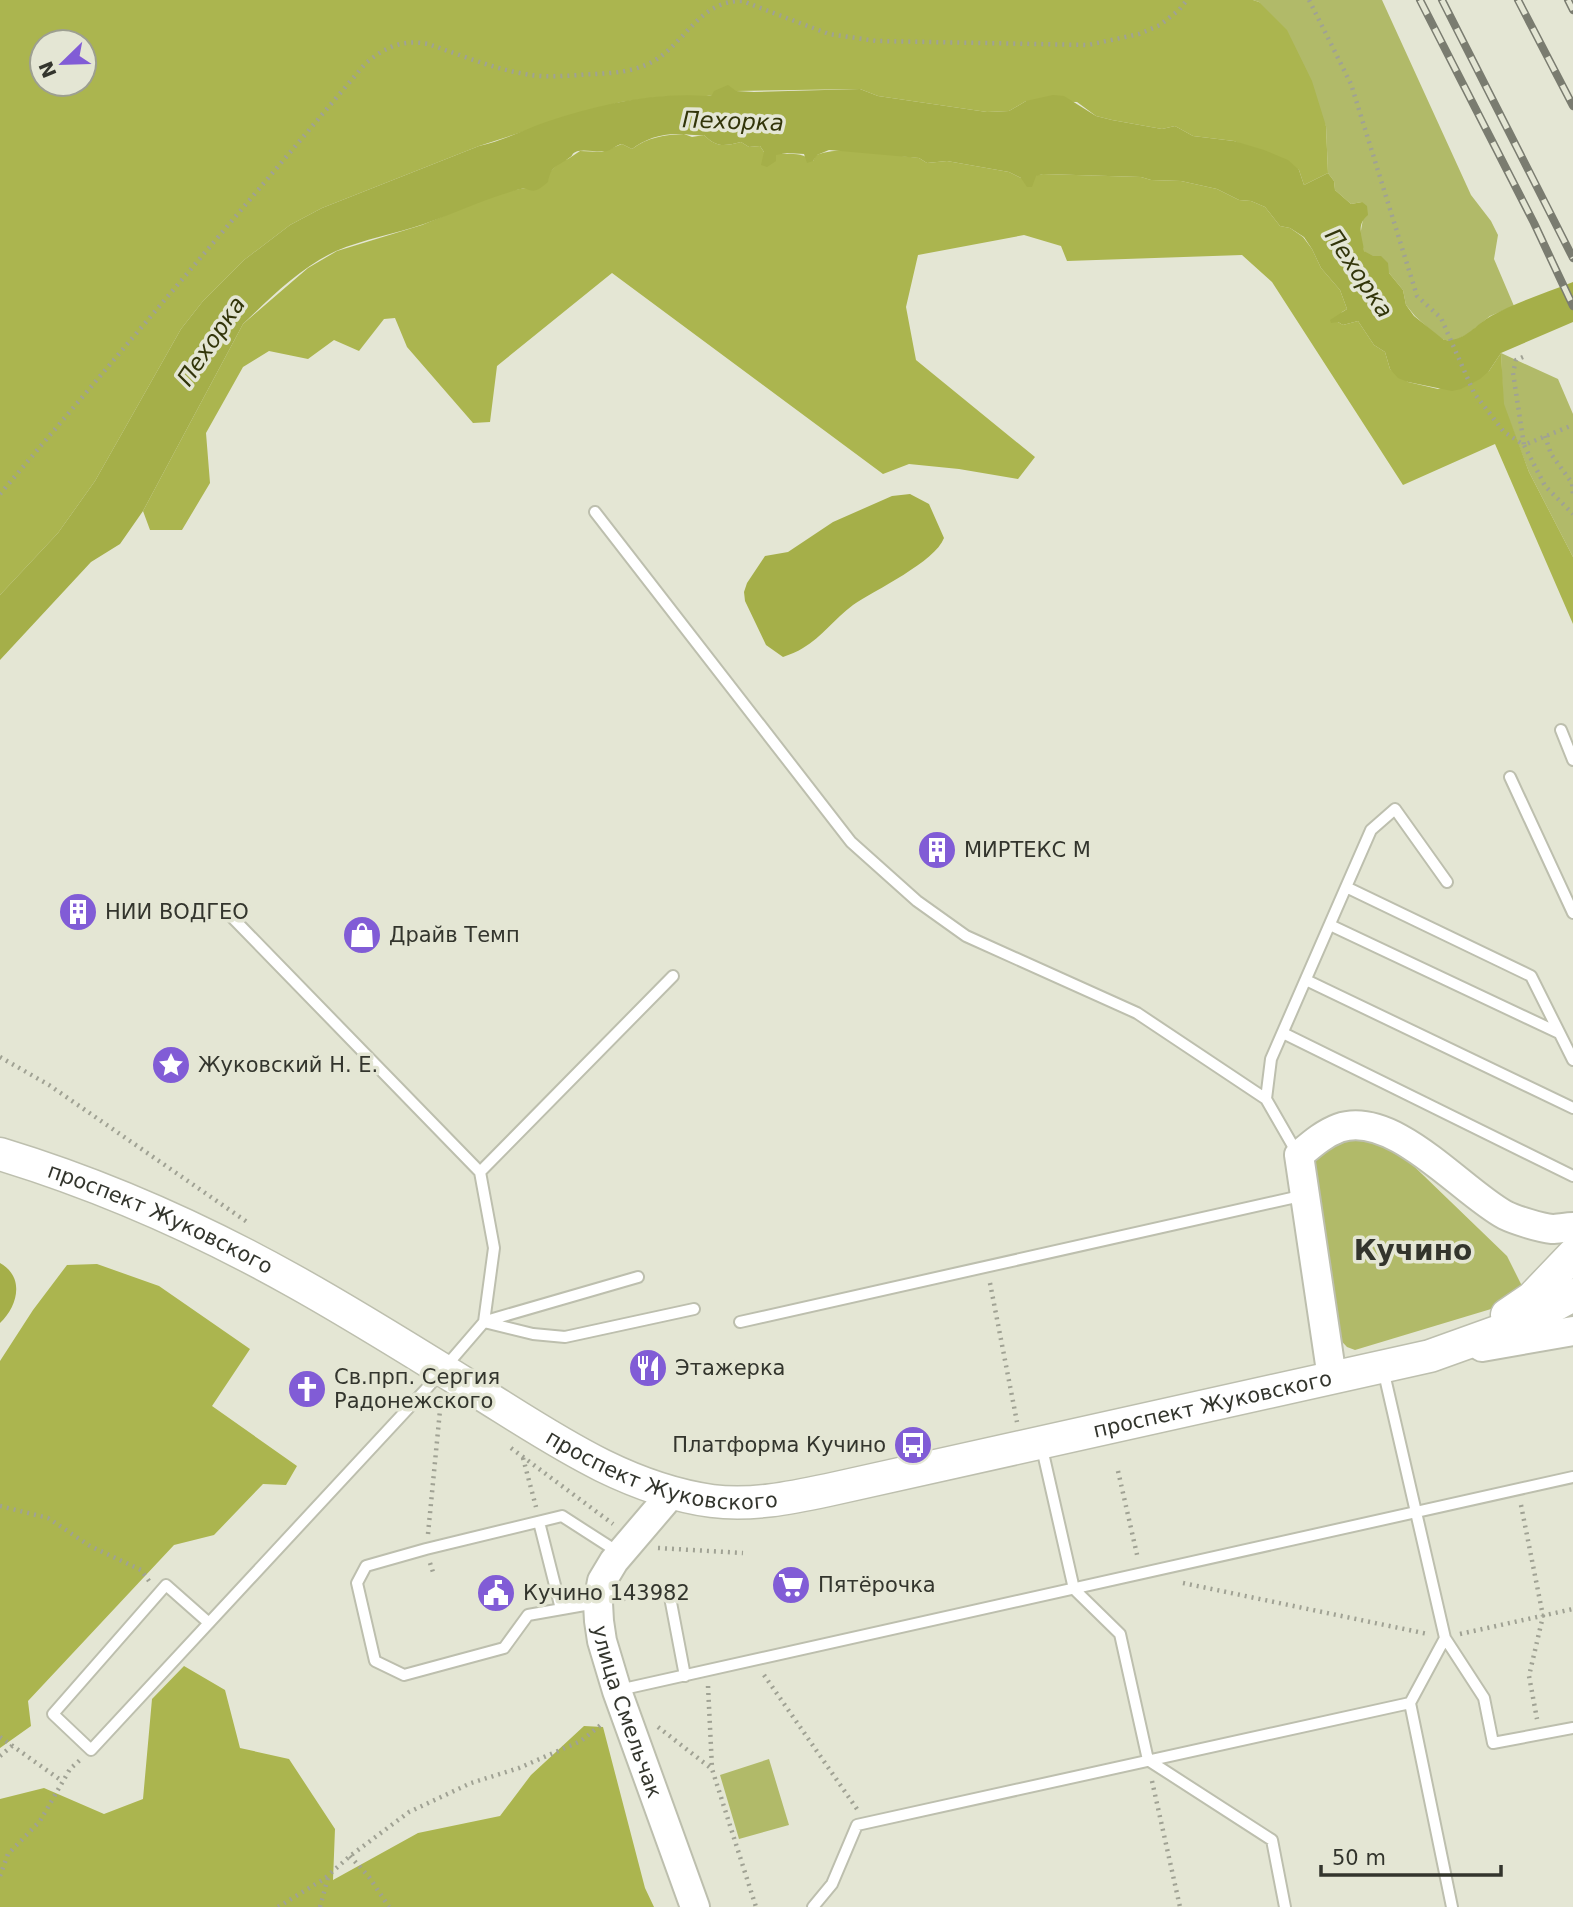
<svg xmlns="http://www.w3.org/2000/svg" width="1573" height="1907" font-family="'DejaVu Sans',sans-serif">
	<rect width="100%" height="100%" fill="#e4e6d4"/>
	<!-- green -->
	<path fill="#b1ba69" d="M1253,0H1382L1471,195L1491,221L1498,235L1494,259L1514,306L1490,316L1468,334L1456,340H1444L1437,336L1415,316L1406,305L1403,290L1389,273L1364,251L1360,236L1363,219L1362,202L1351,204L1335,190L1334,181L1328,173L1326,126L1259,2Z
		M1501,353L1558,379L1573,414V557L1529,472L1503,404Z
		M1344,1134L1394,1147L1507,1256L1522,1286L1501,1306L1355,1350L1347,1347L1329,1328L1312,1157Z
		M769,1759L789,1825L739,1839L720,1775Z"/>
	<!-- forest -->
	<path fill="#abb54f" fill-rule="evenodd" d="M0,0H1253L1259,2L1287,30L1312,81L1326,126L1328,173L1304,185L1299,170L1234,141L1193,136L1175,126L1162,129L1112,120L1096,116L1077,102L1026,101L1009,111L987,112L878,96L860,89L736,91L707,96L659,97L621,102L584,112L479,146L322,208L290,225L244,260L203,301L181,329L95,481L58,533L0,595ZM42,42H84V84H42Z
		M684,134L692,137L704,135C717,148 724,146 741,142L749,147L760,146L764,152C782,157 797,149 813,161L816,155C847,144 887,155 919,158L927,163L947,161L1009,172L1021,178L1043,174L1141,177L1151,180L1181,181L1217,189L1239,200L1251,201L1265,207L1280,226L1290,228L1303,237L1312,249L1321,268L1340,290L1347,309L1342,312L1338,322L1343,325L1358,321L1374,345L1385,352L1390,369L1408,382L1438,389L1489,371L1501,353L1504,404L1529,472L1573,557V624L1495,444L1403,485L1272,282L1242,255L1067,261L1061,246L1024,235L918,255L906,307L916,360L1035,457L1018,479L959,469L909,464L883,474L612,273L497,366L490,422L473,423L407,347L395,318L384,319L359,351L334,340L308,359L269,351L243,367L206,433L210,483L182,530H150L143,511L243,324L308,268L337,251L422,225L499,193L525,188L549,173L559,162L568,159L580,151L602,152L622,144L632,149C648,137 664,135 684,134Z
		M97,1264L159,1286L250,1349L212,1406L297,1466L286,1485L263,1484L214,1535L174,1545L28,1701L31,1726L0,1748V1361L33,1310L67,1265Z
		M184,1666L225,1690L240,1748L289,1759L335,1829L333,1880L418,1833L500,1816L531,1775L584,1726L603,1727L645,1888L654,1907H0V1799L44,1788L104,1814L143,1799L152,1699Z"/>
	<!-- water -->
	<path fill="#a5af49" d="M728,85L736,91L754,92L860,89L878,96L987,112L1009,111L1026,101L1053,95L1064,96L1096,116L1112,120L1162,129L1175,126L1193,136L1234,141L1264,150L1288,160L1299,170L1304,185L1328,173L1334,181L1335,190L1351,204L1362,202L1367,206L1368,215C1355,225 1363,238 1364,251L1373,256H1381L1388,263L1389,273L1403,290L1406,305L1414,316L1444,340C1465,342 1475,325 1491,316C1516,302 1546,293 1573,282V322L1501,353L1489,371L1480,379L1461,389L1452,391L1408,382L1398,378L1390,369L1385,352L1374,345L1358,321L1343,325L1338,322L1331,323L1330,320L1347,309L1340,290L1321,268L1312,249L1304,237L1290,228L1280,226L1265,207L1251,201L1239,200L1217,189L1181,181L1151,180L1141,177L1043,174L1036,176L1032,187H1027L1021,178L1009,172L947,161L927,163L919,158L829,150L817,155L813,161L807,163L804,154L787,153L776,155V161L767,167L761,165L764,152L760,146L749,147L741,142C724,146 717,148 704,135C695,136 689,134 681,134C663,133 646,138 632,149L622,144C616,145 613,149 607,151C598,153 587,149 578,151C570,154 575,154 569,158C557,167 551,165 548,182C539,189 535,194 525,188C490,196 458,212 424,224C395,234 364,239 336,251C301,267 271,297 243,324L143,511L120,544L91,562L0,660V595L58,533L95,481L181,329L203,301L244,260L290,225L322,208L479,146C503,141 523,130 546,122C597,105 653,92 707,96L712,95L714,91Z
		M910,494L929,504L944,538C935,562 875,590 853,605C835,618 822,637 803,648C797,652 790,654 783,657L766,645L745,601L744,592L747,583L765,556L788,552L833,522L892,496Z
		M0,1263C25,1277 18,1306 0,1323Z"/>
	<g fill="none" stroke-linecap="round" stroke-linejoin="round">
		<defs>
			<path id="service" d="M595,512L851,842L917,901L966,936L1137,1013L1266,1099L1297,1153
				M1561,730L1573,760
				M1510,777L1573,913
				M1346,887L1371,830L1395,809L1447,882
				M1330,925L1559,1033
				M1306,980L1573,1108
				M1283,1033L1573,1176
				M1266,1099L1271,1059L1346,887L1531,976L1573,1060
				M480,1172L673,976
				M486,1321L638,1277
				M484,1322L533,1334L565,1337L694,1309
				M740,1322L1305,1195
				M1383,1369L1445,1638L1410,1703L1452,1907
				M1041,1444L1074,1589L1120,1634L1148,1760L1272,1840L1285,1907
				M539,1522L561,1609
				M669,1592L685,1676
				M596,1603L528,1615L504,1648L404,1675L375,1661L357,1583L366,1566L426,1549L562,1516L618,1552
				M209,1623L166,1585L53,1714L91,1750L428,1387L484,1322L494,1248L480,1172L227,912
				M1445,1638L1484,1698L1493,1743L1573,1728
				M619,1690L1573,1477
				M813,1907L832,1884L857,1825L1410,1703"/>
			<g id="tertiary">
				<path d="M1482,1347L1573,1331"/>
				<path d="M1332,1378L1299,1155C1311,1145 1323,1134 1339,1128C1393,1109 1462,1192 1505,1215C1515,1220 1541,1228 1552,1229C1558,1229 1566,1227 1573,1227"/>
				<path id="s1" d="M672,1493L614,1561L602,1581L598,1603L599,1621L602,1641L617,1691L695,1907"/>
			</g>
			<g id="secondary">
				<path id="s2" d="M0,1154C102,1185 199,1228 292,1280C357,1316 420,1356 483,1395C555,1440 626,1489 712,1501C751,1506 790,1498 828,1490L1430,1356L1522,1323L1573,1295"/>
				<path d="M1507,1315L1532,1298L1573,1255"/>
			</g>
		</defs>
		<!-- service casing -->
		<use href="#service" stroke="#bdbfae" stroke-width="14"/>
		<!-- tertiary casing -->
		<use href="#tertiary" stroke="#bdbfae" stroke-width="32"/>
		<!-- secondary casing -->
		<use href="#secondary" stroke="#bdbfae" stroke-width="35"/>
		<!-- path -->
		<path stroke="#a0a294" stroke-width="4.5" stroke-dasharray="2 5" stroke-linecap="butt" d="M1309,0L1351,84L1417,296L1441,318L1474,393L1504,432L1524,445L1545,486L1573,514
			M1523,357L1516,360L1513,373L1524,445L1573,425
			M1545,436L1551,454L1572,483L1573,494
			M0,494L365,64C385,47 402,39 428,44C461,55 496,70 531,75C552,78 574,75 595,74C617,73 638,71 657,59C686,40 702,0 742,1L829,34L876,41L1088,45L1139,34L1160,25L1179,10L1187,0
			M0,1057L49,1085L250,1224
			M990,1283L1017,1422
			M511,1448L613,1524
			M523,1458L536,1507
			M1118,1471L1138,1559
			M1521,1505L1543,1616L1529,1676L1537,1719
			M0,1506L48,1518L90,1546L141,1570L149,1581
			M428,1534L441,1400
			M658,1548L743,1553
			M430,1563L434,1575
			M1183,1583L1428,1634
			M623,1599L653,1594
			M1460,1634L1573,1609
			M764,1675L857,1809
			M708,1686L712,1768
			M658,1727L712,1769L756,1907
			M0,1737L62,1781
			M0,1756L13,1745
			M1152,1781L1180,1907
			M350,1856L369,1877L389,1907
			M0,1876L8,1854L40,1821L70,1769L80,1760
			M278,1907L324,1879L350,1856L409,1812L471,1783L519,1768L581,1741L602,1724
			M320,1907L329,1874"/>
		<!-- service -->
		<use href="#service" stroke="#fff" stroke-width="10"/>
		<!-- tertiary -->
		<use href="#tertiary" stroke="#fff" stroke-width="28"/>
		<!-- secondary -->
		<use href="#secondary" stroke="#fff" stroke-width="32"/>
		<defs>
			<path id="rail" d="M1420,0L1534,223L1573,306
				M1442,0L1573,258
				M1518,0L1573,106
				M1568,0L1573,10"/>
		</defs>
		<!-- rail casing -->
		<use href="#rail" stroke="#7a7c70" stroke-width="8"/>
		<!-- rail -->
		<use href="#rail" stroke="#e4e6d4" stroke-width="5" stroke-dasharray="16" stroke-linecap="butt"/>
	</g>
	<!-- icons -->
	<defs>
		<symbol id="building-disc" viewBox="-11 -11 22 22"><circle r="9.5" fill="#815cd6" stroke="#e4e6d4"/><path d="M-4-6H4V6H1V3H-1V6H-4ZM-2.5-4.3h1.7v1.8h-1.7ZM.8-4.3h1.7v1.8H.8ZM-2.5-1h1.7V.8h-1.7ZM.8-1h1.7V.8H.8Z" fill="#fff"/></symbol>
		<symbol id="shop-disc" viewBox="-11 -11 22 22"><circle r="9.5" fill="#815cd6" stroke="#e4e6d4"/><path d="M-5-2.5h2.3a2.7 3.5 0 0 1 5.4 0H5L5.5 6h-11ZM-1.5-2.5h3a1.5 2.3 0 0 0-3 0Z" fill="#fff"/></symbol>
		<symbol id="sight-disc" viewBox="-11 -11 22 22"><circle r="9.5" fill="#815cd6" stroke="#e4e6d4"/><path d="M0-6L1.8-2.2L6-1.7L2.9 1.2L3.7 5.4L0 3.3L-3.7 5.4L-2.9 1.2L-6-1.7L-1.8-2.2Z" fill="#fff"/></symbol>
		<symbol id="restaurant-disc" viewBox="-11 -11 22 22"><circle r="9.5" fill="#815cd6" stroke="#e4e6d4"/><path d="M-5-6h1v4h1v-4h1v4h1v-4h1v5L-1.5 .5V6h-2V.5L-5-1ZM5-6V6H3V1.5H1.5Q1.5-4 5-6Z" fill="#fff"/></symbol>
		<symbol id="church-disc" viewBox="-11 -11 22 22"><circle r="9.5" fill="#815cd6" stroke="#e4e6d4"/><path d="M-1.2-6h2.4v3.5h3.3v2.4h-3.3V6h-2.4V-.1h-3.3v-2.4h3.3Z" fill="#fff"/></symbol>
		<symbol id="bus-disc" viewBox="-11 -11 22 22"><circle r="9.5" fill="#815cd6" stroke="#e4e6d4"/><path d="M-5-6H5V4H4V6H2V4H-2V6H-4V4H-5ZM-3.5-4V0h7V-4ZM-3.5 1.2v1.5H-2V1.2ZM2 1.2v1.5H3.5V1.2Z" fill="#fff"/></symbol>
		<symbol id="supermarket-disc" viewBox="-11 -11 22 22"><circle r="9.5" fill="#815cd6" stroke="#e4e6d4"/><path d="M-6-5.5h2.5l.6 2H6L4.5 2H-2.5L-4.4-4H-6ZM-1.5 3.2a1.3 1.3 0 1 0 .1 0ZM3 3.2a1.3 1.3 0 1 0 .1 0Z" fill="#fff"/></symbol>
		<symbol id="civic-disc" viewBox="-11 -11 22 22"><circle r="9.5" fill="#815cd6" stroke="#e4e6d4"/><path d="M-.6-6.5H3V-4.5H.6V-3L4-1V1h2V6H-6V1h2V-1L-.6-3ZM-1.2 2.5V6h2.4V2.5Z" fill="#fff"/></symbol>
	</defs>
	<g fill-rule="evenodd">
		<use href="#building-disc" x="915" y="828" width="44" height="44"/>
		<use href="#building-disc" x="56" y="890" width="44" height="44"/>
		<use href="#shop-disc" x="340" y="913" width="44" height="44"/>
		<use href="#sight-disc" x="149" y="1043" width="44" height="44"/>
		<use href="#restaurant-disc" x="626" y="1346" width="44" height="44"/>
		<use href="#church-disc" x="285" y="1367" width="44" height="44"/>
		<use href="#bus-disc" x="891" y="1423" width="44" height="44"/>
		<use href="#supermarket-disc" x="769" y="1563" width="44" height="44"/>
		<use href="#civic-disc" x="474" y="1571" width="44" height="44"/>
	</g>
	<g text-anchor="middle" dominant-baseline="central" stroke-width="7" stroke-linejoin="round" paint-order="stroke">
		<!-- poi labels -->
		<g font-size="21" fill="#33352d" stroke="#e4e6d4" text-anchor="start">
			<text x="964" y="850">МИРТЕКС М</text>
			<text x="105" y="912">НИИ ВОДГЕО</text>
			<text x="389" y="935">Драйв Темп</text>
			<text x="198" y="1065">Жуковский Н. Е.</text>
			<text x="675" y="1368">Этажерка</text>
			<text x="334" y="1377">Св.прп. Сергия<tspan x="334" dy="24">Радонежского</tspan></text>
			<text x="886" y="1445" text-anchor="end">Платформа Кучино</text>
			<text x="818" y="1585">Пятёрочка</text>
			<text x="523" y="1593">Кучино 143982</text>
		</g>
		<!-- street labels -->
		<g font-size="21" fill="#33352d" stroke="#e4e6d4">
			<text stroke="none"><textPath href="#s2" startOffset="173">проспект Жуковского</textPath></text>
			<text stroke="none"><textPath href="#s2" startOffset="1307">проспект Жуковского</textPath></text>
			<text stroke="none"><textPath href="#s2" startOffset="740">проспект Жуковского</textPath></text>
			<text stroke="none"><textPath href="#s1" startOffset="248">улица Смельчак</textPath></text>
		</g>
		<!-- water labels -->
		<g font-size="23" font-style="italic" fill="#32350a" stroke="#e4e6d4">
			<text transform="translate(733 121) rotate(2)">Пехорка</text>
			<text transform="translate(1359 273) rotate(56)">Пехорка</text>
			<text transform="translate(211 341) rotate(-56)">Пехорка</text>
		</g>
		<!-- district labels -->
		<g font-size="28" font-weight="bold" fill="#33352d" stroke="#e4e6d4">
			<text x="1413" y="1250">Кучино</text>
		</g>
	</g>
	<!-- north arrow -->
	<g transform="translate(63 63) rotate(247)"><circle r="33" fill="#e4e6d4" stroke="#9d9f91" stroke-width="2"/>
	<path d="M0-5L12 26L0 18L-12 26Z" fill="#815cd6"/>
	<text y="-10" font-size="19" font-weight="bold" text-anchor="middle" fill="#33352d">N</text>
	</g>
	<!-- scale -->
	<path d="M1321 1865v10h180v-10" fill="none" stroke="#33352d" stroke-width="3.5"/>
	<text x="1332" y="1865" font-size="21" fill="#33352d" stroke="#e4e6d4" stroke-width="5" paint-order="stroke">50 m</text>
</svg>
